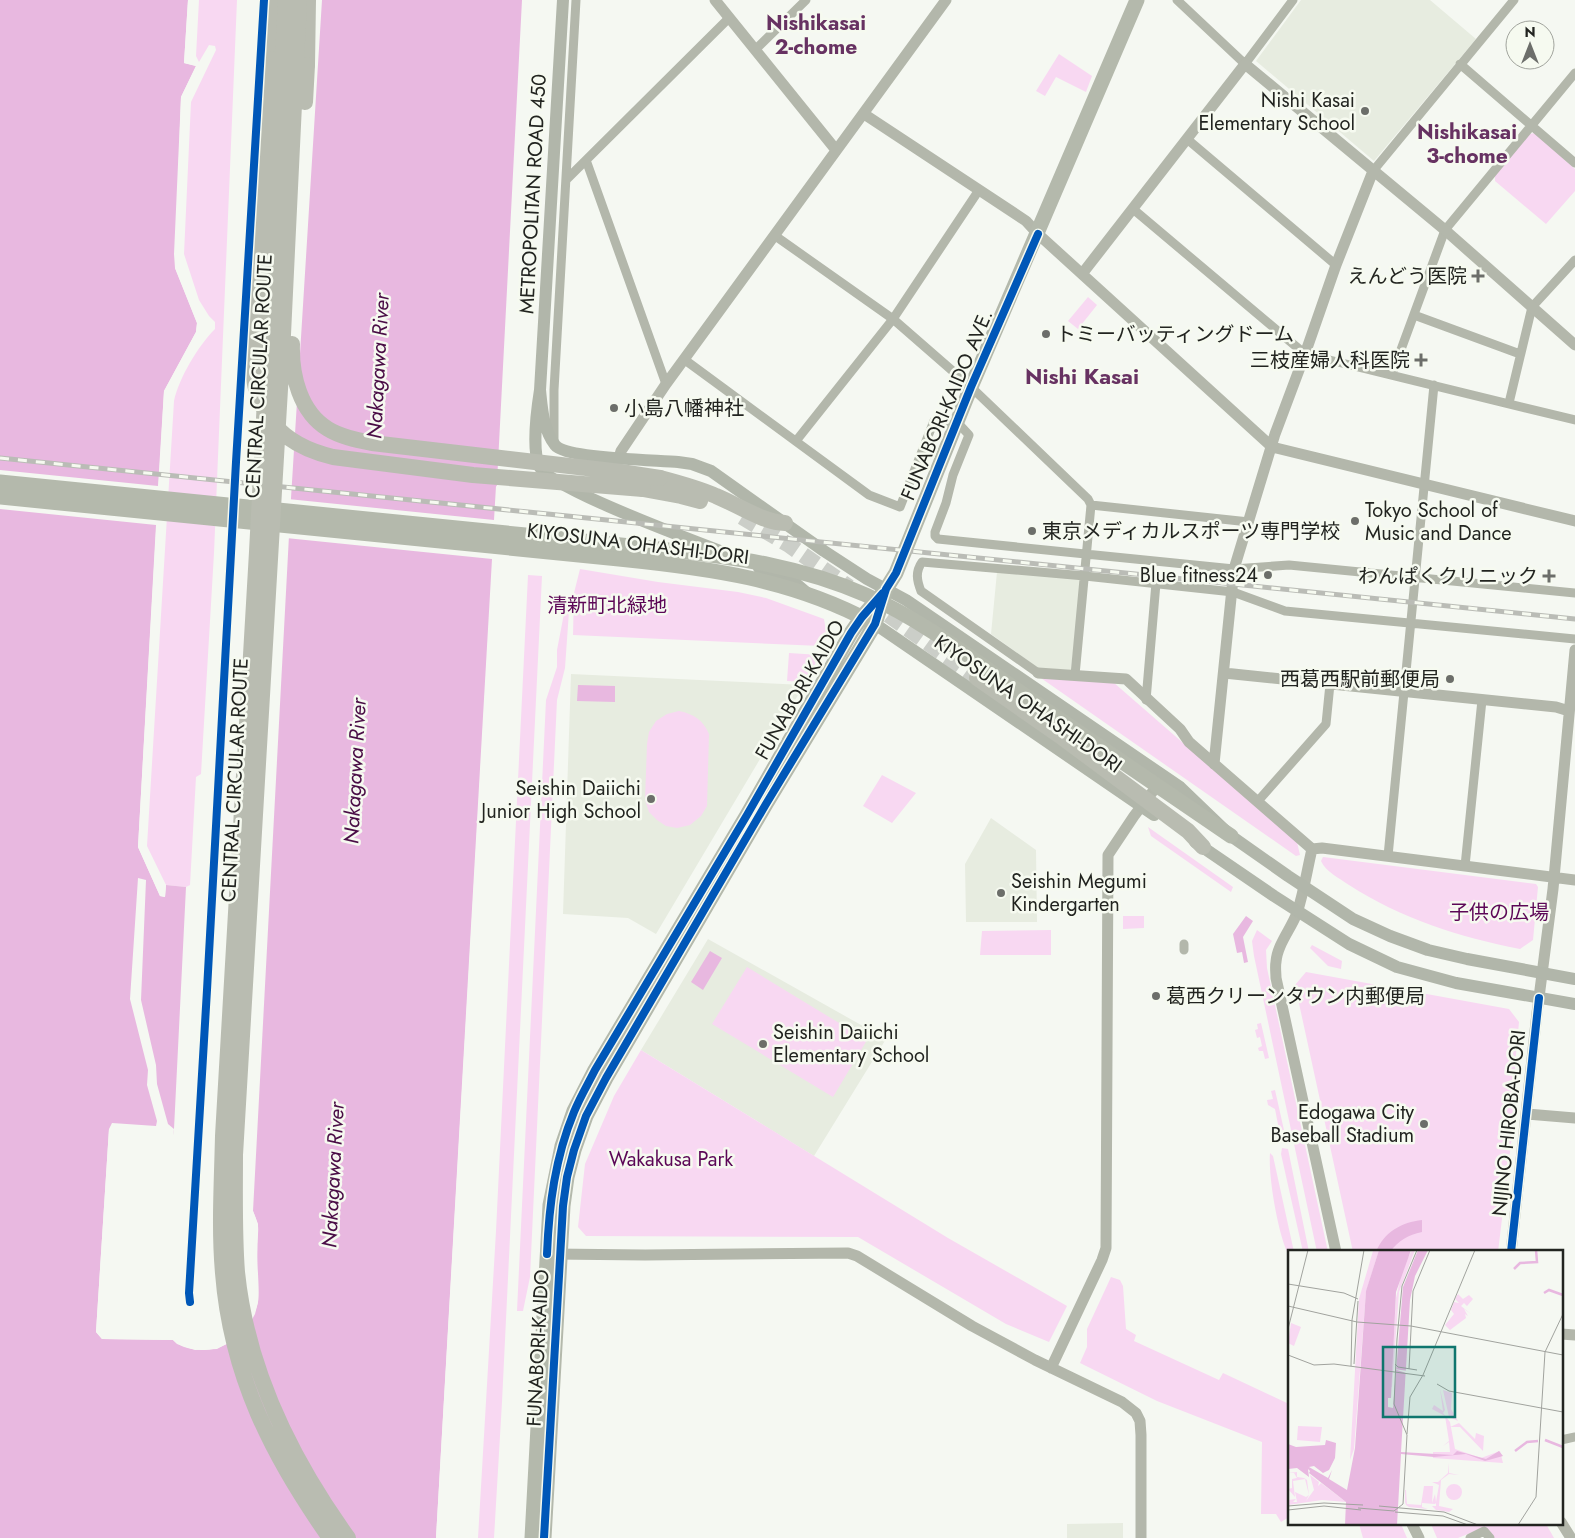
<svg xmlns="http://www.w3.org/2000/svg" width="1575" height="1538" font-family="Jost,'Noto Sans JP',sans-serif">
	<rect width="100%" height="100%" fill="#f5f8f2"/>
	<!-- built -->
	<path fill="#e7ece0" d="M1301,0H1430L1476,39L1374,161L1256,61Z
		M997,572L1081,579L1071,670L1038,668L991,634Z
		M571,674L804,685L656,934L628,918L563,914Z
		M991,818L1036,850L1037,922H966L965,864Z
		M708,939L886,1039L814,1156L641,1050Z
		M1123,1523V1538H1067V1524Z"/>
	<!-- green -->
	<path fill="#f8d8f2" d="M199,0H237L214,553L201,774L196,777L190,885L186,887L166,885L147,846L174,401C179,378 198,346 215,329V322L209,316L199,300L184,254L191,102L216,50L215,46L209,45L199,62L196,56Z
		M1059,54L1092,76L1086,92L1056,77L1045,96L1036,91Z
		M1535,133L1575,169V191L1546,224L1495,181V176L1529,134Z
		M1088,297L1097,305L1078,329L1068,321Z
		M580,569L658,582L738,592L766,598L824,619L826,631L830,633L821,646L573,635L574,593Z
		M528,575L542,576L502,1402L494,1538H478L496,1231Z
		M570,597L565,668L557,700L530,1277L523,1311H517L546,700L557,667V650L567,598Z
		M789,653L820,655L805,682L787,681Z
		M1038,676L1113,682L1297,842L1300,855L1296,856Z
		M679,711C694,714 703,720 709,734L707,806L701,816L690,825L677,828L666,826L657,820L649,812L645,800L647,744L649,732L656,721L667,714Z
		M882,775L916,793L892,823L863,806Z
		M1148,827L1233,887L1231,892L1151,836Z
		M1323,857L1536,884L1538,887L1533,940L1520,949C1459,937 1402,919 1349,885C1339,878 1326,872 1321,861Z
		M1123,916H1144V928L1123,929Z
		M1051,930V955H980L982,931Z
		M1257,930L1272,941L1266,950L1267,968L1328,1252H1317L1254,956L1252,941Z
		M1312,945L1342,961L1341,969L1328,966L1310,948Z
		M747,967L867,1040L833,1097L712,1024Z
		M1306,972L1509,1009L1519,1022L1515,1065L1516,1102L1498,1252H1353L1295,985Z
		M1261,1023L1269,1058L1265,1059L1263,1051H1259L1258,1048L1262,1046L1260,1037L1257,1038L1255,1030L1258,1029L1257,1024Z
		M641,1050L948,1238L1067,1306L1049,1342L1006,1324L858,1237L586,1236L578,1227L585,1164L614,1096Z
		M1275,1090L1286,1139L1281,1140L1275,1109L1268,1105L1267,1100L1273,1099L1271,1091Z
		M1282,1148L1288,1149L1309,1252H1303L1281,1154Z
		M1270,1153L1273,1156L1294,1252H1289V1256C1278,1235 1268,1176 1270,1153Z
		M1111,1277L1120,1280L1123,1286L1126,1329L1136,1335L1134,1341L1219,1380L1223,1373L1289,1404V1517L1281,1522L1276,1514H1261L1262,1442L1157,1401L1080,1363L1087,1347V1329Z
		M1359,1524H1401L1407,1538H1363Z
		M1431,1524H1546L1554,1538H1494L1485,1527L1458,1538H1437Z"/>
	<!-- water -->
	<path fill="#e8b8e0" d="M0,0H188L184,63L196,66L181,97L175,268L197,323L196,332L164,391L138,847L160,896L165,897L166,885L186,887L174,1129L173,1135L109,1129L96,1332L102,1339L173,1340C181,1348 193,1350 205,1350C230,1350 253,1326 258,1302C260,1293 257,1264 257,1253C256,1244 259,1235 258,1226C257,1221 255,1216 253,1211L291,498L322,0H522L495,521L436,1538H0Z
		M578,685L615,686V702L577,701Z
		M1246,916L1253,921L1243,937L1248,962L1244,963L1242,952L1237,953L1233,934Z
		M710,951L722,958L703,990L691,982Z
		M1422,1220V1232C1408,1235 1399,1240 1390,1252H1376C1384,1232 1402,1222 1422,1220Z"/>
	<!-- pier -->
	<path fill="#f5f8f2" d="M188,0H190L187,61L197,63L199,66L184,98L176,254L177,268L197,312L200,324L198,333L166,392L141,847L161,894L163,884L164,883L166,885L165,897L160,896L138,847L156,525L0,509V470L158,486L164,391L196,332L197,323L175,268L174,254L181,97L196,66L184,63Z
		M496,486L499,487L497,521L438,1538H436L492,559L286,538L288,499L494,520Z
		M138,878L146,880L141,1000L156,1065L157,1084L168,1124L174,1129L173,1137L111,1132L99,1331L103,1337H173L178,1342L196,1348L216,1347L227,1341L247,1324L256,1301L254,1251L255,1224L251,1212L253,1211L258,1224L257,1270L258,1302L255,1314L249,1325L228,1343L217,1349L195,1350L177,1344L173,1340L102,1339L96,1332L109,1129L112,1123L156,1126L157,1121L147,1085L148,1070L130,999Z"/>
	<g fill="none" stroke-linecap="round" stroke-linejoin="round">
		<!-- motorway-tunnel -->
		<path stroke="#cbcec8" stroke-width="16" stroke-dasharray="16 8" stroke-linecap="butt" d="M742,517L789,545L849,587
			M869,601L977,678"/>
		<!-- minor -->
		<path stroke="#b3b7ab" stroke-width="9" d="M1177,0L1245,64L1293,0
			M755,50L806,0
			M1460,64L1575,163
			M1187,139L1336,265
			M586,160L666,384
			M1373,171L1514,0
			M566,180L729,18
			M1133,209L1305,354L1575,420
			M774,235L893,319L971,387L1088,499L1091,505L1249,522
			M1414,315L1520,354
			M685,360L869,495L900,507L934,421L957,422L969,435L953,475L946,503L935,532V536L938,539L1234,569L1289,565L1575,593
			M1392,374L1445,230L1575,73
			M1509,403L1532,307L1575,260
			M796,441L893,319L979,190
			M554,442V390L576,0
			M1038,673L921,591C917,581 915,572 922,562L1085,576L1233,592L1285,611L1575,639
			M1075,675L1091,505
			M1146,700L1156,583
			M1258,801L1326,724L1330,684
			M1388,856L1434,385
			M1465,866L1482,700
			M1184,944V950
			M1561,1440L1575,1437
			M1470,1538L1484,1531L1490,1538"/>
		<!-- tertiary -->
		<path stroke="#b3b7ab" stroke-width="11" d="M715,0L836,150
			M864,114L1026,221L1038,234L1272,447L1575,521
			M1082,274L1245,64L1445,230L1575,345
			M619,458L621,451L666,384L946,0
			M1038,673L1126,679L1180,729L1189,742L1312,849C1307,870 1304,892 1297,913C1291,929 1277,945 1276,962C1275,967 1276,973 1276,978L1336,1252
			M1224,673L1556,707L1569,711
			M1214,764L1234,569L1275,434L1305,354L1336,265L1373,171
			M1312,849L1322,848L1575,880
			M1527,1114L1575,1118
			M1511,1252L1537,1013L1553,889L1575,650
			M553,1254L645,1255L848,1253L857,1256L972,1326L1035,1360L1122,1402L1136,1413L1140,1421L1141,1435V1538
			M1561,1334L1575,1335
			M1051,1368L1102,1260L1106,1248L1108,855L1134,816L1157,786
			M1561,1522L1571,1538
			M1412,1524L1419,1538"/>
		<!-- secondary -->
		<path stroke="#b1b6aa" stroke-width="12" d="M563,0L540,390C537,409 532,449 539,466C549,488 695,541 725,553
			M540,390C542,409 543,429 555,445C565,459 657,460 678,462L692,464L711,471L824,551L867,579L906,600L1180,787L1231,836L1288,876L1353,919L1390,936L1428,950L1467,959L1575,979
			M759,568L793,581L807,593
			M875,624L1154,815
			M1195,842L1274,896L1349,944L1397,967L1456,983L1575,1004"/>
		<!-- primary -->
		<path stroke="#b4b9ac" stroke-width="15" d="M0,482L536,536
			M0,497L619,559C708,568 791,579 871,622
			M1033,701L1231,836
			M532,1538L550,1205L562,1146L574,1111L595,1070L747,815L851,633L862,617L882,594
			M544,1538L563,1206L567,1177L574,1150L586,1116L606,1078L766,804L875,624L886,589L896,573L971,387L1137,0"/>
		<!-- motorway -->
		<path stroke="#b9bcb1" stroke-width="16" d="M271,59L275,0
			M307,65L308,0
			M660,478C679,483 698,488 716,496C738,505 762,522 785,523
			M643,489L681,496L700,501
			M977,678L1063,738L1188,831L1203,847"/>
		<defs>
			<path id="rail" d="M0,458L1575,619"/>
		</defs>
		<!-- rail casing -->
		<use href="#rail" stroke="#babcb6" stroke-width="5"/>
		<!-- rail -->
		<use href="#rail" stroke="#f6faf0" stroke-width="3" stroke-dasharray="9" stroke-linecap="butt"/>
		<!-- primary-bridge -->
		<path stroke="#b4b9ac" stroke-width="15" d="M536,536C580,541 624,545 668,550C736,557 803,567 866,595C926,622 979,664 1033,701"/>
		<!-- motorway-bridge -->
		<path stroke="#b9bcb1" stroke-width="16" d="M286,0L257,552L223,1136C222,1182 219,1228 223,1273C231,1375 272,1456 330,1538
			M299,0L282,355L235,1155C235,1194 234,1233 237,1272C247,1370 291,1459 348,1538
			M271,59L252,360C254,414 281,445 333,457L473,475L643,489
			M305,102L307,65
			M292,344C291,375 300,412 328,429C341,437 357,440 372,443L621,472L660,478"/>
		<defs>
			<path id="cycleway" d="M1511,1252L1539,998
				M547,1254C549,1205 555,1158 574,1112C580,1097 588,1084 595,1070L747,815L851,633L862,617L883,593
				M190,1302L189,1293L207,990L236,462L264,0
				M544,1538L563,1206L567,1177L574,1150L586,1116L606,1078L766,804L875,624L886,589L896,573L971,387L1038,234"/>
		</defs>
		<!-- cycleway casing -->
		<use href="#cycleway" stroke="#f6faf0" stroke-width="11"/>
		<!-- cycleway -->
		<use href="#cycleway" stroke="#0057b8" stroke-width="8"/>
	</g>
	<!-- markers -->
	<g fill="#6c6e6a" stroke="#f6faf0" stroke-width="2">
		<circle cx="1365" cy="111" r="5"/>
		<path d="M1475.5 268.5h5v5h5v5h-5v5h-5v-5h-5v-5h5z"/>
		<circle cx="1046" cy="334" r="5"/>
		<path d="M1418.5 352.5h5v5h5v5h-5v5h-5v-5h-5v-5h5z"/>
		<circle cx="614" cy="408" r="5"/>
		<circle cx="1355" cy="521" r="5"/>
		<circle cx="1032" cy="531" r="5"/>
		<circle cx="1268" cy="575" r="5"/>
		<path d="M1546.5 568.5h5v5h5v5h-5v5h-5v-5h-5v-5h5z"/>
		<circle cx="1450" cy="679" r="5"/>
		<circle cx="651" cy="799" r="5"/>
		<circle cx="1001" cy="893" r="5"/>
		<circle cx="1156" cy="996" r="5"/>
		<circle cx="763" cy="1044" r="5"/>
		<circle cx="1424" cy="1124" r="5"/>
	</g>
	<g text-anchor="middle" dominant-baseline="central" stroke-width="5" stroke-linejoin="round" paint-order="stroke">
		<!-- poi labels -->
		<g font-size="20" fill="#222420" stroke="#f6faf0" text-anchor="end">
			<text x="1355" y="100">Nishi Kasai<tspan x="1355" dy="23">Elementary School</tspan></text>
			<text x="1467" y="276">えんどう医院</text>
			<text x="1056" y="334" text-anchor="start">トミーバッティングドーム</text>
			<text x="1410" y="360">三枝産婦人科医院</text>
			<text x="624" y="408" text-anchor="start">小島八幡神社</text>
			<text x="1365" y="510" text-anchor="start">Tokyo School of<tspan x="1365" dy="23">Music and Dance</tspan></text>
			<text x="1042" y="531" text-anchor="start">東京メディカルスポーツ専門学校</text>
			<text x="1258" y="575">Blue fitness24</text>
			<text x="1538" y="576">わんぱくクリニック</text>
			<text x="1440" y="679">西葛西駅前郵便局</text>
			<text x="641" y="788">Seishin Daiichi<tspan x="641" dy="23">Junior High School</tspan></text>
			<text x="1011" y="881" text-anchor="start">Seishin Megumi<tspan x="1011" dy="23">Kindergarten</tspan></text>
			<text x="1166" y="996" text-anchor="start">葛西クリーンタウン内郵便局</text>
			<text x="773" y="1032" text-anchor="start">Seishin Daiichi<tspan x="773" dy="23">Elementary School</tspan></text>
			<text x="1414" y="1112">Edogawa City<tspan x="1414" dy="23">Baseball Stadium</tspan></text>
		</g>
		<!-- street labels -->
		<g font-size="20" fill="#222420" stroke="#f6faf0">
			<text transform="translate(533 194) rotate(-87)">METROPOLITAN ROAD 450</text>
			<text transform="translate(259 376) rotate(-87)">CENTRAL CIRCULAR ROUTE</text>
			<text transform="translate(947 405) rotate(-67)">FUNABORI-KAIDO AVE.</text>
			<text transform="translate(638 544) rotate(7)">KIYOSUNA OHASHI-DORI</text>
			<text transform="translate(800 690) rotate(-60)">FUNABORI-KAIDO</text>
			<text transform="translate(1028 704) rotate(35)">KIYOSUNA OHASHI-DORI</text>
			<text transform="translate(235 780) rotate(-87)">CENTRAL CIRCULAR ROUTE</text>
			<text transform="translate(1509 1123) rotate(-84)">NIJINO HIROBA-DORI</text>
			<text transform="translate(538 1348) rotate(-87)">FUNABORI-KAIDO</text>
		</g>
		<!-- park labels -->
		<g font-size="20" fill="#5c0757" stroke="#f6faf0">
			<text x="607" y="605">清新町北緑地</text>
			<text x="1499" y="912">子供の広場</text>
			<text x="671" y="1159">Wakakusa Park</text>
		</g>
		<!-- neighbourhood labels -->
		<g font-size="21" font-weight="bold" fill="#673262" stroke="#f6faf0">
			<text x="816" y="23">Nishikasai<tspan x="816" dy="24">2-chome</tspan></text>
			<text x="1467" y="132">Nishikasai<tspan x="1467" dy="24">3-chome</tspan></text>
		</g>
		<!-- water labels -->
		<g font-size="21" font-style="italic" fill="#4a0d46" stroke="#f6faf0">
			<text transform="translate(378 366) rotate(-87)">Nakagawa River</text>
			<text transform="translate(355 771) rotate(-87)">Nakagawa River</text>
			<text transform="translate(333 1175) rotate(-87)">Nakagawa River</text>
		</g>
		<!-- quarter labels -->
		<g font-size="22" font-weight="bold" fill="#673262" stroke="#f6faf0">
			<text x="1082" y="376">Nishi Kasai</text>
		</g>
	</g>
	<!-- overview -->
	<g transform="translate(1288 1250)">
		<rect width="275" height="275" fill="#f5f8f2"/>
		<path d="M91,0L78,42L66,199L62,210L71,49L85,1ZM124,0H127L111,42L104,137H103L108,48L115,17ZM170,44L175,49L181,45L185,49L179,56L176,53L173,56L183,64L176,59L180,66L177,64L178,68L162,80L157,75L166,64L163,60L166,52L171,53L167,49ZM3,73L13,77L6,96L0,93ZM152,139L157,160L155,163L162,172L167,199L193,208L212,201L215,213L145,208V202H162L161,192L155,196L161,191L157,166L144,159L146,155L155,161ZM155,140L164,143L163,159L170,171L161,167ZM171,173L187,189L188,183L196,186L195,201L172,177H162ZM10,176L34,177L32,192L9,190ZM161,213V223L171,225L161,224L153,230L151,256L165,259L161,262L148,260L144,256H148V253L147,254L134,253V257L140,259L121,257L118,255L117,252V240H118L119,254L133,255L136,236H145L144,253L147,244L148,252L151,235L144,232H150L160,223ZM9,222V227L16,228L19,230L21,245L18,251L26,240L22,225L31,232L30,236L33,233L58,252L34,250L0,255V250L8,249L5,252H9L7,242L18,247L21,245L17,229L5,231L7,247L0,239L4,238V229L9,228L6,223H0ZM158 242a8 8 0 1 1 16 0a8 8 0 1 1-16 0Z" fill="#f8d8f2"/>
		<path d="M91,0H123L108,42L103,148H100V157L105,158L115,37L130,0H140L127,26L122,50L113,202L165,205L169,201L198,209L211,201L215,206L197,211L178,204L146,207L113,204L109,275H57L58,252L21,223L22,221L20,219L21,227L9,218L0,219V194L8,197L37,195L38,190L48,193L47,208L41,220L35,223L26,216L21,217L40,228L44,220L41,229L59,240L67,198L78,41Z" fill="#e8b8e0"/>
		<path d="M106,119L120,121L115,203L118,123Z" fill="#f5f8f2"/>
		<path fill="none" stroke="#e8b8e0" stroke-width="2.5" d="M226,19L232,13L249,12L248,0M256,43L261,40L275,45M257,190L275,197M227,201L239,192L250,191"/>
		<path fill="none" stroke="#a1a39e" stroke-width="1" d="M0,34L56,43L70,49M0,56L69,72L123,76L275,105M0,79L20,0M0,105L26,115L46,114L137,126M66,114L70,51M107,114L110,117L129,120M63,116L64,70L76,0M121,119L125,41L142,0M149,134L161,141L275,162M119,184L122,147L135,125L187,0M0,256L36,253L75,255M91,256L156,262L190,275M70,258L106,261L115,254L119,185L106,154L109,89L114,36L129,0M0,260L36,256L73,260M107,262L155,266L180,275M230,275L248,247L257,102L275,64"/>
		<path fill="#0f766e" fill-opacity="0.15" stroke="#0f766e" stroke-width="2.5" d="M95,97H167V167H95Z"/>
		<rect width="275" height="275" fill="none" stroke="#222420" stroke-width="2.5"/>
	</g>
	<!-- north arrow -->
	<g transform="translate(1530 45)"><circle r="24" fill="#f6faf0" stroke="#a1a49d"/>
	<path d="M0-4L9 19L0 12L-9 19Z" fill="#6c6e6a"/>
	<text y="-8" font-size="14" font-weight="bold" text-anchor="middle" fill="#222420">N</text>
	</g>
</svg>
